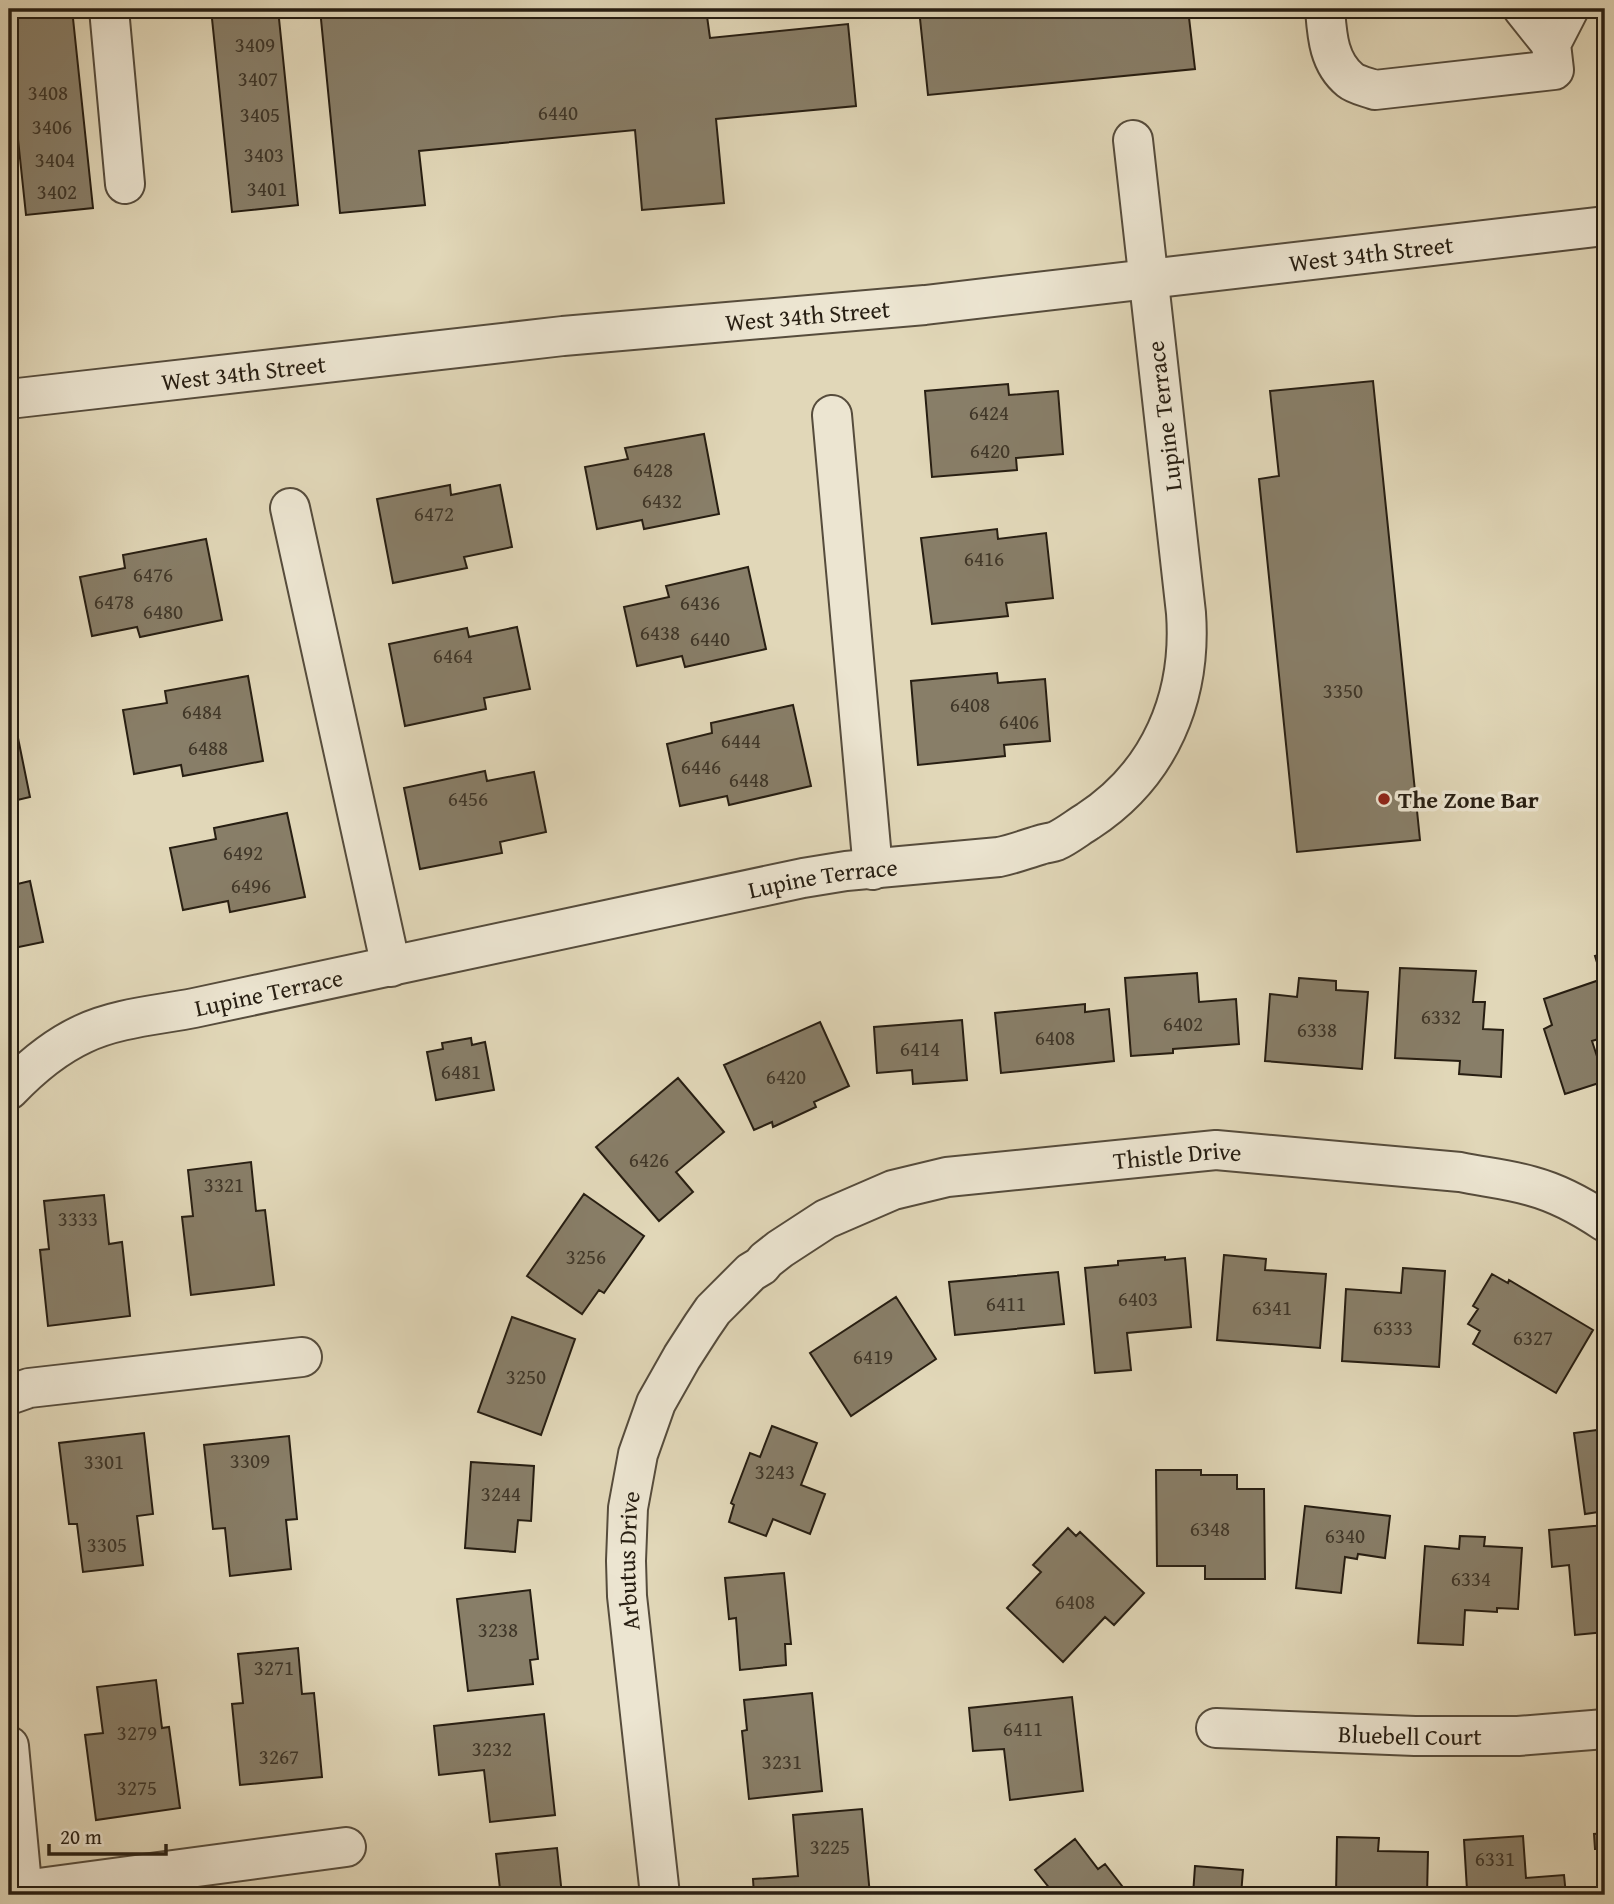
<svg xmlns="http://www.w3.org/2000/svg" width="1614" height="1904" font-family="'Gentium Book Plus',serif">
	<rect width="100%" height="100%" fill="#e1d7b8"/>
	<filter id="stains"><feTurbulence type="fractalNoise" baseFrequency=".00286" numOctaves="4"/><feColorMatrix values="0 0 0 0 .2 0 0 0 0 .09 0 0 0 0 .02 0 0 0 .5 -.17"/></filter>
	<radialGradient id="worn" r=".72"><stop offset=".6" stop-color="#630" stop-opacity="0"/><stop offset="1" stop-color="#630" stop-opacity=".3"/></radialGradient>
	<!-- building -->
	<path fill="#887e68" stroke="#271e12" stroke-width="2" d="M9,9H72L93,208L26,215L9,54Z
		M211,9H278L298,205L232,212Z
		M320,9H706L710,38L848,24L856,106L716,119L724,203L642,210L635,130L419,151L425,205L340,213Z
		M919,9H1188L1195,69L928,95Z
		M1382,9H1450L1383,16Z
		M1373,381L1420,840L1297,852L1259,479L1279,476L1270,391Z
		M1008,384L1009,395L1058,391L1063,454L1016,458L1017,470L932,477L925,391Z
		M704,434L719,514L644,529L642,520L597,529L585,467L628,459L625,448Z
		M450,485L451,495L500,485L512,547L464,557L467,568L393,583L377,499Z
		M997,529L998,539L1046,533L1053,598L1006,603L1008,616L932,624L921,538Z
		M206,539L222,620L140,637L137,627L92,636L80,577L125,568L123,555Z
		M748,567L766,649L685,667L682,656L637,666L624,607L669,597L666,586Z
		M517,627L530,689L484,698L486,709L405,726L389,644L467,628L469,637Z
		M997,673L998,683L1045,679L1050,741L1004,745L1005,756L918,765L911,681Z
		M248,676L263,761L183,776L181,765L134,774L123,710L167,703L165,691Z
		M793,705L811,786L729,805L727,796L680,806L667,744L712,733L711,723Z
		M18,738L30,797L9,802V740Z
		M485,771L487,781L534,772L546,832L500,842L502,853L420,869L404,788Z
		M287,813L305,897L230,912L228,901L183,910L170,848L216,839L214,828Z
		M30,881L43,942L9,949V886Z
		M1605,953V1037L1592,1041L1605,1081L1565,1094L1544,1029L1552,1025L1544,999L1602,979L1595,956Z
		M1400,968L1476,971L1473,1002H1485L1483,1029L1503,1030L1501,1077L1459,1074L1460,1061L1395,1058Z
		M1197,973L1199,1002L1236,999L1239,1044L1173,1049V1053L1131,1056L1125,978Z
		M1299,978L1336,981V990L1368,992L1362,1069L1265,1061L1270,994L1297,997Z
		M1085,1004V1012L1109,1009L1114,1061L1001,1073L995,1013Z
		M962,1020L967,1080L913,1084L912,1070L877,1073L874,1027Z
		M820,1022L849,1086L814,1102L816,1107L773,1127L772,1122L754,1130L724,1065Z
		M471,1038L472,1045L485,1042L494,1090L436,1100L427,1052L443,1049L442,1043Z
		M678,1078L724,1132L676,1172L693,1192L659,1221L596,1147Z
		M251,1162L256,1211L265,1210L274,1285L191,1295L182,1217L193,1216L188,1170Z
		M584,1194L644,1236L604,1293L599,1290L582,1314L527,1276Z
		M104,1195L109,1244L122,1242L130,1316L48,1326L40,1250L49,1249L44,1201Z
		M1224,1255L1266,1259L1265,1270L1326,1274L1320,1348L1217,1340Z
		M1165,1257V1260L1185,1258L1191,1327L1127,1333L1131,1370L1095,1373L1085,1268L1118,1265V1261Z
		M1403,1268L1445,1271L1439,1367L1342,1361L1346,1289L1401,1293Z
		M1058,1272L1064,1324L955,1335L949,1282Z
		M1492,1274L1508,1283L1509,1280L1593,1330L1556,1393L1473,1344L1480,1331L1468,1324L1478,1309L1473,1306Z
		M896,1297L936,1359L851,1416L810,1353Z
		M512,1317L575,1339L541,1435L478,1412Z
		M772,1426L817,1443L801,1485L825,1494L810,1534L773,1519L766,1536L729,1522L734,1505L731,1503L750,1453L760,1457Z
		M1605,1429V1511L1585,1514L1574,1433Z
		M144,1433L153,1514L137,1516L143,1565L83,1572L77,1524H69L59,1443Z
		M289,1436L297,1519L286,1520L291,1569L230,1576L225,1528L213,1529L204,1445Z
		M471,1462L534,1466L531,1521L518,1520L515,1552L465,1548Z
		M1156,1470H1201V1475H1237V1489H1264L1265,1579H1205V1566H1157Z
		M1305,1506L1390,1516L1385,1558L1358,1554L1357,1559L1345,1557L1341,1593L1296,1588Z
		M1605,1525V1632L1575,1635L1569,1565L1552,1567L1549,1530Z
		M1068,1528L1076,1536L1080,1532L1144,1593L1114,1625L1105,1617L1063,1662L1007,1608L1041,1572L1033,1565Z
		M1460,1536L1485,1537L1484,1546L1522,1548L1518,1609L1497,1608V1612L1465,1610L1463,1645L1418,1643L1425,1546L1459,1549Z
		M784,1573L791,1644H785L786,1665L740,1670L736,1618L729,1619L725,1578Z
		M530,1590L538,1659L530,1660L533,1684L468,1691L457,1599Z
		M298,1648L302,1694L314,1693L322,1777L240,1785L232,1704L243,1703L238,1654Z
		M156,1680L162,1728L169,1727L180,1808L96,1820L85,1735L103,1733L97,1687Z
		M812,1693L822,1791L749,1799L742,1731L747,1730L744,1700Z
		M1072,1697L1083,1791L1010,1800L1004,1749L973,1751L969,1708Z
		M544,1714L555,1815L490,1822L484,1770L439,1775L434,1726Z
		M862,1809L870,1895H754L753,1879L798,1876L793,1815Z
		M1605,1833V1895H1603L1598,1849H1595L1594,1834Z
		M1523,1836L1526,1878L1564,1875L1566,1895H1481V1889L1467,1890L1464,1840Z
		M1337,1837L1379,1838L1378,1851L1428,1852L1427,1895H1336Z
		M1075,1839L1098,1869L1105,1864L1129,1895H1055L1035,1870Z
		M557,1848L562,1895H496L495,1889H500L496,1854Z
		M1195,1866L1243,1870L1241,1895H1193Z"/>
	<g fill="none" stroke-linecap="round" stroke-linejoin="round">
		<defs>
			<g id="minor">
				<path d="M109,9L125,184"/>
				<path d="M1325,9C1327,34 1328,62 1350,80C1356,85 1367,87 1375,90L1554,70L1551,44L1569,9"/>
				<path d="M1523,9L1551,44"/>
				<path id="s1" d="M9,399L563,336L925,305L1605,226"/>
				<path d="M832,415L873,870"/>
				<path d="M290,508L391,967"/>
				<path id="s2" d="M9,1090C30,1068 55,1047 83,1034C116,1018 158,1015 194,1008L803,878L846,871L999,857C1014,854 1026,849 1040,845C1045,843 1051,843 1056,841C1067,836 1078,827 1088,821C1160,774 1192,697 1186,613L1133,140"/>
				<path d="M9,1395L29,1388L302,1357"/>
				<path id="s3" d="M1216,1728L1415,1736H1518L1605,1729"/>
				<path d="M9,1746L23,1895"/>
				<path d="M9,1892L346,1847"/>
				<path id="s4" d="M660,1895L627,1596L626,1561L628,1508L638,1454L656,1403L682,1357L702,1326L713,1310L751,1272L761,1266L766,1260L780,1249L826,1219L893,1190L947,1177L1216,1150L1460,1172C1484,1177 1507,1179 1531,1186C1557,1193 1583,1207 1605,1222"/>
			</g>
		</defs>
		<!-- minor casing -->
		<use href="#minor" stroke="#564c3c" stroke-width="42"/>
		<!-- minor -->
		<use href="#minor" stroke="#ece5d1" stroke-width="38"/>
	</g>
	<!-- markers -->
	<circle fill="#8f2418" stroke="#ece5d1" stroke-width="2.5" cx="1384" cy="799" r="7"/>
	<g text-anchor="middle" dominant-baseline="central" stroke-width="7" stroke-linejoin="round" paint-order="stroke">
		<!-- number labels -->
		<g font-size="21" fill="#3f3628">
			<text x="255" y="44">3409</text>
			<text x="258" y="78">3407</text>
			<text x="48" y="92">3408</text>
			<text x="558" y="112">6440</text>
			<text x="260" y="114">3405</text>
			<text x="52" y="126">3406</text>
			<text x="264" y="154">3403</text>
			<text x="55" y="159">3404</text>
			<text x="267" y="188">3401</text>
			<text x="57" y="191">3402</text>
			<text x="989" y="412">6424</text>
			<text x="990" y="450">6420</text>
			<text x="653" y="469">6428</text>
			<text x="662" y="500">6432</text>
			<text x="434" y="513">6472</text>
			<text x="984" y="558">6416</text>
			<text x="153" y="574">6476</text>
			<text x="114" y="601">6478</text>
			<text x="700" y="602">6436</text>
			<text x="163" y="611">6480</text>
			<text x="660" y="632">6438</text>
			<text x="710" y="638">6440</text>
			<text x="453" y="655">6464</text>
			<text x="1343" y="690">3350</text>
			<text x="970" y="704">6408</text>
			<text x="202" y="711">6484</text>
			<text x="1019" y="721">6406</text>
			<text x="741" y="740">6444</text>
			<text x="208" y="747">6488</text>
			<text x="701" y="766">6446</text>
			<text x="749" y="779">6448</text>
			<text x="468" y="798">6456</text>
			<text x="243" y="852">6492</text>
			<text x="251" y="885">6496</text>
			<text x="1441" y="1016">6332</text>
			<text x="1183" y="1023">6402</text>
			<text x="1317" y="1029">6338</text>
			<text x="1055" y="1037">6408</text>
			<text x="920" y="1048">6414</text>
			<text x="461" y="1071">6481</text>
			<text x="786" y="1076">6420</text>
			<text x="649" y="1159">6426</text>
			<text x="224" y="1184">3321</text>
			<text x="78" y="1218">3333</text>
			<text x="586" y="1256">3256</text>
			<text x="1138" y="1298">6403</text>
			<text x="1006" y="1303">6411</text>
			<text x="1272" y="1307">6341</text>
			<text x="1393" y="1327">6333</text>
			<text x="1533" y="1337">6327</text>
			<text x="873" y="1356">6419</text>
			<text x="526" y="1376">3250</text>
			<text x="250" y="1460">3309</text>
			<text x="104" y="1461">3301</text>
			<text x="775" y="1471">3243</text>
			<text x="501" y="1493">3244</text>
			<text x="1210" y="1528">6348</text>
			<text x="1345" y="1535">6340</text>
			<text x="107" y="1544">3305</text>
			<text x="1471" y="1578">6334</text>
			<text x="1075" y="1601">6408</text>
			<text x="498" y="1629">3238</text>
			<text x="274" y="1667">3271</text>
			<text x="1023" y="1728">6411</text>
			<text x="137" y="1732">3279</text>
			<text x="492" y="1748">3232</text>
			<text x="279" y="1756">3267</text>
			<text x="782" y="1761">3231</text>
			<text x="137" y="1787">3275</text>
			<text x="830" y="1846">3225</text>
			<text x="1495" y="1858">6331</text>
		</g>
		<!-- street labels -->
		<g font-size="24" fill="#271e12" stroke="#ece5d1">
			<text stroke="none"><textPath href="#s1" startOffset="1370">West 34th Street</textPath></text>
			<text stroke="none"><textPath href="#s1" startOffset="803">West 34th Street</textPath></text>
			<text stroke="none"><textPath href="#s1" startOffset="236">West 34th Street</textPath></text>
			<text transform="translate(1164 416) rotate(-97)">Lupine Terrace</text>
			<text stroke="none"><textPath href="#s2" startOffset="850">Lupine Terrace</textPath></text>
			<text stroke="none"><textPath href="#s2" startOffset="284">Lupine Terrace</textPath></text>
			<text stroke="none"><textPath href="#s4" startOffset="1113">Thistle Drive</textPath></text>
			<text stroke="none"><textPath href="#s4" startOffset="336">Arbutus Drive</textPath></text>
			<text stroke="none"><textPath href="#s3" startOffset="194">Bluebell Court</textPath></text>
		</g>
		<!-- poi labels -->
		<g font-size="24" font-weight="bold" fill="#271e12" stroke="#ece5d1" text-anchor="start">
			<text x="1398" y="799">The Zone Bar</text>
		</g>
	</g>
	<!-- margin -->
	<rect width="1614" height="1904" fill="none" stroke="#e1d7b8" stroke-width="35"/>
	<rect x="10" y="10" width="1593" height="1883" fill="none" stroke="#271e12" stroke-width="3.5"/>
	<rect x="18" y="18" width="1579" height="1869" fill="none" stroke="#271e12" stroke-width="2"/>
	<!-- scale -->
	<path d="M49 1844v10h117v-10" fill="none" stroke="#271e12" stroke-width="3.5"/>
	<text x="60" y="1844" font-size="21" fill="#271e12" stroke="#ece5d1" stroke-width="5" paint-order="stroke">20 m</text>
	<rect width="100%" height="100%" filter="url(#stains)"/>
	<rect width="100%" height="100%" fill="url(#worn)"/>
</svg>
